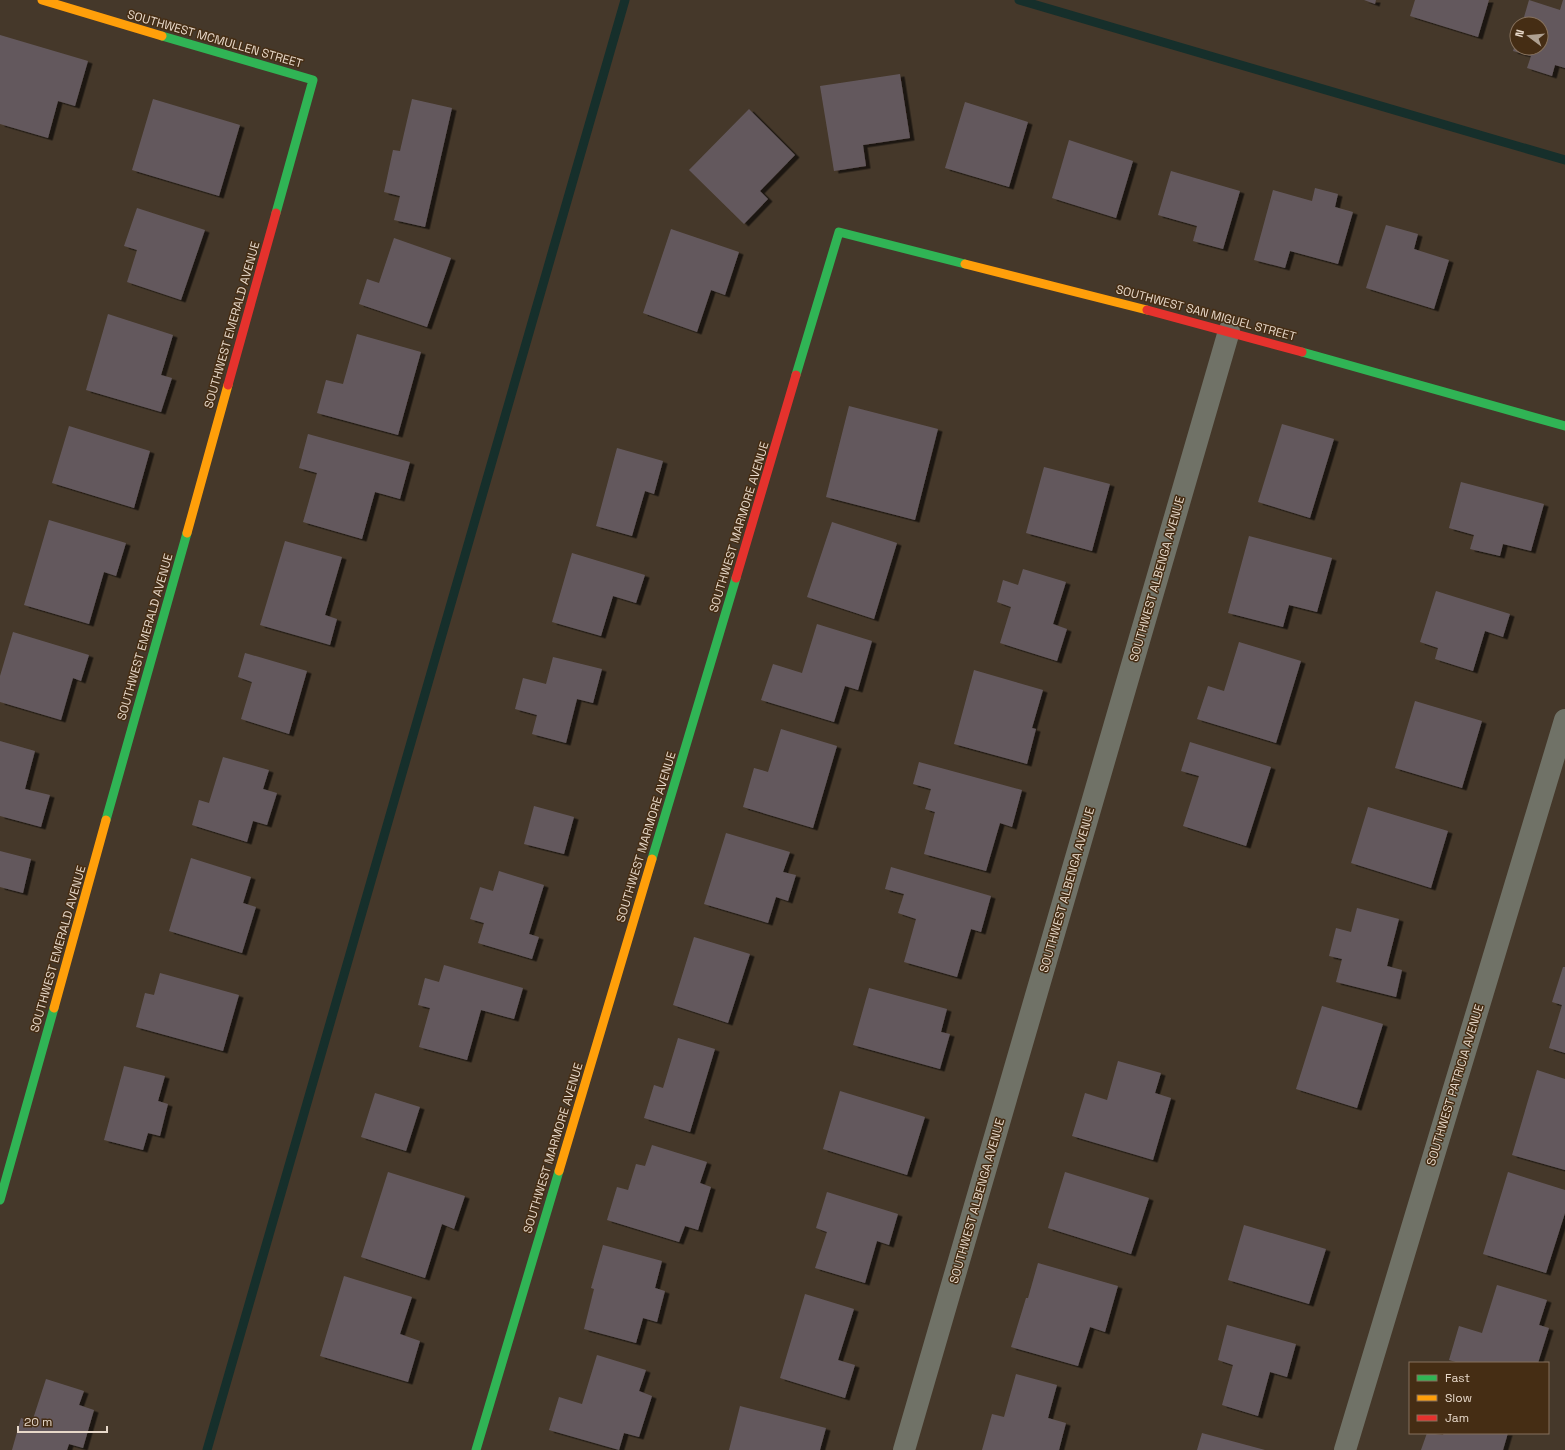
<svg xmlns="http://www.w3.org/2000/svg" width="1565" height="1450" font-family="'Space Grotesk',sans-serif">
	<defs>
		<filter id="shadow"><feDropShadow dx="4.5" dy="2.5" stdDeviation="0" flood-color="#0009"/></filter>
	</defs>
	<rect width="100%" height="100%" fill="#45382a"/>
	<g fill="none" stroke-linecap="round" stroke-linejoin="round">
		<!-- stream -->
		<path stroke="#162f2b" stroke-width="9" d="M1019,0L1565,160
			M207,1450L625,0"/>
	</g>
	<!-- building -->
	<path fill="#64595d" filter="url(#shadow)" d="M1364,0H1376L1375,4Z
		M1415,0H1489L1478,37L1410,16Z
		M1529,0L1560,10L1563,0H1565V68L1555,65L1552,76L1527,68L1531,56L1513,51L1517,39V48H1541V24H1522Z
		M0,35L88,61L75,106L58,101L48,138L0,124Z
		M900,74L910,138L863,145L866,166L834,171L820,86Z
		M153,99L240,125L219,196L132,170Z
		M412,99L452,108L425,227L394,220L400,196L384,192L393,150L400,151Z
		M965,102L1028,122L1009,187L945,168Z
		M749,109L795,155L760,191L768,199L744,224L689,170Z
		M1069,140L1133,161L1116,218L1052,198Z
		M1171,171L1240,191L1223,249L1193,241L1197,226L1158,215Z
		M1315,188L1338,194L1335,207L1353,212L1338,264L1290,251L1285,268L1254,260L1273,190L1312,201Z
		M137,208L205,230L181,300L127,282L137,250L124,246Z
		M1386,225L1418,234L1414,249L1449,260L1434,309L1366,288Z
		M671,229L739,252L725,295L711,290L697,332L643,313Z
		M394,238L451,258L427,327L359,304L367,279L379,283Z
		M108,314L173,335L161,375L172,378L161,412L86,390Z
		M357,334L421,352L398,435L317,413L326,380L343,384Z
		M849,406L938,429L915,520L826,497Z
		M1282,424L1334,439L1310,518L1258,502Z
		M69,426L150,451L134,508L52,483Z
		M308,434L410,462L400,499L375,492L362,539L303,522L317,473L299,468Z
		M617,448L663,461L654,494L645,491L632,536L596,526Z
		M1044,467L1110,484L1092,551L1026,533Z
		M1461,482L1544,504L1531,551L1503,544L1500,556L1470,549L1474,535L1449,528Z
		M49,520L126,543L116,576L104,572L89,624L24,605Z
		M832,522L897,543L874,619L807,597Z
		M1249,536L1332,558L1317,612L1289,605L1283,627L1228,613Z
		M285,541L342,557L325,615L337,619L330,645L260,625Z
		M572,553L645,575L636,603L613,596L601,636L552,622Z
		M1023,569L1066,582L1053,624L1067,629L1057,661L1000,643L1011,607L997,602L1003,580L1018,585Z
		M1436,591L1510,614L1503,637L1485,631L1473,671L1435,659L1438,648L1420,642Z
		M817,624L872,641L858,690L845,686L834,722L761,700L773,664L802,673Z
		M13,632L89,655L81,681L73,678L61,720L0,702V676Z
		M1239,642L1301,661L1276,743L1197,719L1208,686L1224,691Z
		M245,653L307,671L289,734L241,719L252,682L238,677Z
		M553,657L602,669L593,703L577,699L566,743L532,734L537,715L515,709L523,678L546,684Z
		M974,670L1043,690L1032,728L1036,729L1027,764L954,744Z
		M1415,701L1482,721L1462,788L1395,768Z
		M781,729L837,746L813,828L743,807L754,768L768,772Z
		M0,741L35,751L25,789L50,795L41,827L0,816Z
		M1190,742L1271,767L1246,846L1183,826L1199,776L1181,771Z
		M223,757L269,770L263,789L277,793L267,825L253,821L247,842L192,825L199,800L209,803Z
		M919,762L1022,790L1012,827L1000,823L986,871L924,854L935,812L925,809L931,789L913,784Z
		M534,806L574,817L564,854L524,844Z
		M1368,807L1448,831L1431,888L1351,863Z
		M726,833L790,852L783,872L796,875L788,901L776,897L768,923L704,904Z
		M0,851L31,859L23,893L0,887Z
		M191,858L251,877L243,903L256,907L242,953L169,931Z
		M891,867L991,896L981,932L971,929L957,977L904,962L916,919L898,913L904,894L885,889Z
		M499,871L544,885L529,934L539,937L532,959L478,943L484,923L470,919L480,887L493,891Z
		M1357,908L1399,919L1387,966L1402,970L1396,997L1336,982L1342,959L1329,956L1336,928L1351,932Z
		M694,937L750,954L728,1023L673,1005Z
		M444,965L523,988L514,1019L481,1010L467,1060L419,1047L430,1008L418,1005L425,978L439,982Z
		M1563,967H1565V1053L1549,1048L1562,1005L1552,1002Z
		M160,973L239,995L223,1051L136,1027L145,993L154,995Z
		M869,988L947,1009L941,1032L950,1034L940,1069L853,1045Z
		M1322,1006L1383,1024L1357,1108L1296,1089Z
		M678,1038L715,1049L690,1132L644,1118L654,1085L663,1088Z
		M1118,1061L1161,1073L1155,1093L1171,1098L1153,1160L1072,1136L1085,1093L1107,1100Z
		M124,1066L165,1076L158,1101L168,1104L160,1136L148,1133L143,1150L104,1140Z
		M1537,1070L1565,1079V1170L1512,1155Z
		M840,1091L925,1117L907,1175L823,1149Z
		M375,1093L420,1107L406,1151L361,1137Z
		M652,1145L707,1162L700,1183L711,1187L698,1230L685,1226L679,1242L607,1220L617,1187L628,1190L636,1164L645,1166Z
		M388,1172L465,1196L454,1229L442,1224L425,1278L361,1257Z
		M1065,1172L1149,1198L1131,1254L1048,1228Z
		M1508,1172L1565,1190V1213L1546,1273L1483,1254Z
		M827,1192L898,1214L889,1245L877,1241L865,1283L815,1268L827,1232L816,1228Z
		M1244,1225L1326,1249L1309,1304L1228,1280Z
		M603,1245L662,1261L655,1288L665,1291L657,1322L643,1318L636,1343L584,1329L594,1289L591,1288Z
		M1038,1263L1118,1286L1105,1332L1090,1327L1078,1366L1011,1347L1026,1298H1028Z
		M344,1276L412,1297L400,1334L420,1341L408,1382L320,1356Z
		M1497,1285L1547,1300L1539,1325L1549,1328L1538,1363H1459L1449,1360L1459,1326L1482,1333Z
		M805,1294L854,1309L838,1360L855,1365L845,1398L780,1378Z
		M1227,1325L1296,1344L1287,1377L1270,1372L1258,1416L1222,1405L1233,1365L1218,1360Z
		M597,1355L646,1370L639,1391L652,1396L639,1437L624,1433L619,1450L549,1430L559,1397L582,1404Z
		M1016,1374L1057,1385L1048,1418L1066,1423L1059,1450H982L992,1414L1004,1417Z
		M46,1379L84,1391L79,1405L94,1410L83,1448L69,1444L67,1450H12L21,1418L32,1422Z
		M740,1406L826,1428L820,1450H729Z
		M1202,1433L1265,1450H1197Z
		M1427,1433L1443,1435L1444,1433H1508L1503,1450H1421Z"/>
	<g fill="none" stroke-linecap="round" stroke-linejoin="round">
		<!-- street -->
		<path stroke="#707267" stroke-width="22" d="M904,1450L1229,331
			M1345,1450L1565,720"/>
		<!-- fast -->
		<path stroke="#30b455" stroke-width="9" d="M162,36L313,80L276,213
			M1302,352L1565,426
			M796,375L839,232L965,264
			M106,820L187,533
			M652,859L736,578
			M0,1200L54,1008
			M476,1450L559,1171"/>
		<!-- slow -->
		<path stroke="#ff9f0a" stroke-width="9" d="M42,0L162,36
			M965,264L1147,310
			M187,533L228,385
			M54,1008L106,820
			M559,1171L652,859"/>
		<!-- jam -->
		<path stroke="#e5322d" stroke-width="9" d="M1147,310L1302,352
			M228,385L276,213
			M736,578L796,375"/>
	</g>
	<g text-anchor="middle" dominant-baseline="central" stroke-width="3" stroke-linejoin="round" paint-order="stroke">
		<!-- street labels -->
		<g font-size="12" fill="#e7d8c9" stroke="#452d14">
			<text transform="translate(215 39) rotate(16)">SOUTHWEST MCMULLEN STREET</text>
			<text transform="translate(1206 313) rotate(15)">SOUTHWEST SAN MIGUEL STREET</text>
			<text transform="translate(232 325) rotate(-74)">SOUTHWEST EMERALD AVENUE</text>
			<text transform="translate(739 527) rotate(-73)">SOUTHWEST MARMORE AVENUE</text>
			<text transform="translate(1157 579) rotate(-74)">SOUTHWEST ALBENGA AVENUE</text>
			<text transform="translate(145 637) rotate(-74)">SOUTHWEST EMERALD AVENUE</text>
			<text transform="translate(646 837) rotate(-73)">SOUTHWEST MARMORE AVENUE</text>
			<text transform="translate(1067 890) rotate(-74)">SOUTHWEST ALBENGA AVENUE</text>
			<text transform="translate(58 949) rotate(-74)">SOUTHWEST EMERALD AVENUE</text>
			<text transform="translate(1455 1085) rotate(-73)">SOUTHWEST PATRICIA AVENUE</text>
			<text transform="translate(553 1148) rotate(-73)">SOUTHWEST MARMORE AVENUE</text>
			<text transform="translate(977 1201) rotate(-74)">SOUTHWEST ALBENGA AVENUE</text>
		</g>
	</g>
	<!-- legend -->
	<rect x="1409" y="1362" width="140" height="72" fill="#452d14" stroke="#86715c"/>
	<rect x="1417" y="1375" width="20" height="6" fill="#30b455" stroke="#86715c"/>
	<text x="1445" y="1382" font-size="12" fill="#e7d8c9">Fast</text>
	<rect x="1417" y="1395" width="20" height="6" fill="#ff9f0a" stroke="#86715c"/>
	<text x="1445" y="1402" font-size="12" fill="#e7d8c9">Slow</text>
	<rect x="1417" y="1415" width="20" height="6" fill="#e5322d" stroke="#86715c"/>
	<text x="1445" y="1422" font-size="12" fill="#e7d8c9">Jam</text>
	<!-- north arrow -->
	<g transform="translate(1529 36) rotate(286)"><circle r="19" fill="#452d14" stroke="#86715c"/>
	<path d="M0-3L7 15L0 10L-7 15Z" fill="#aea091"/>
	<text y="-6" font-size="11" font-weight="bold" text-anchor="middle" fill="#e7d8c9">N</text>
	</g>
	<!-- scale -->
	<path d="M18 1426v6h89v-6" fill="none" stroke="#e7d8c9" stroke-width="2"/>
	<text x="24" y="1426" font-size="12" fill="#e7d8c9" stroke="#452d14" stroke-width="3" paint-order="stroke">20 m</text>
</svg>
